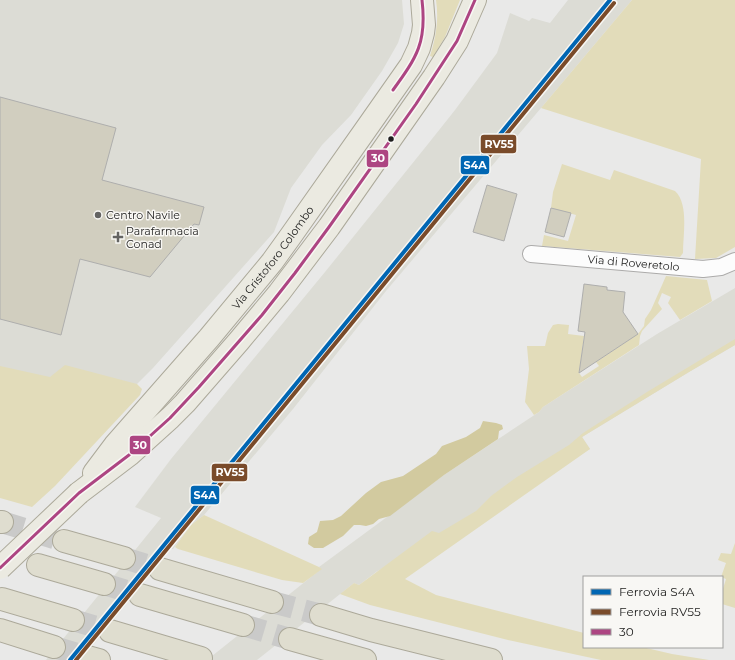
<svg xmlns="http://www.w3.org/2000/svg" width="735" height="660" font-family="Montserrat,sans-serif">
	<rect width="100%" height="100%" fill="#e9e9e8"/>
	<!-- built -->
	<path fill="#dcdcd5" d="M0,0H402L404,24L398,43L382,71L351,115L322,145L291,188L274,232L153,368L137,384L0,461Z
		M568,0H632L541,108L386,291L293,409L204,515L191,525L173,549H171L81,660H46L161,518L135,507L171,459L325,272L428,144L455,110L497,53L510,13L529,21L532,18L550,23Z
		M735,288V345L689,372L582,437L590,449L376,572L359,585L354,583L257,660H207L321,569L319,567L444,475L539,412L543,407L657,334Z"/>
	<!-- green -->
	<path fill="#e2dcba" d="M436,0H460L445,37L433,57L430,56C436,38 439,19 436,0Z
		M632,0H735V247L716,258L695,259L701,159L541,108Z
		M562,164L610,180L614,170L675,191C689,204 683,234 683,253L680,257L542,246L544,235L568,241L576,215L551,208L553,192Z
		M666,276L707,280L712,301L680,320L668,303L671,297L662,293L658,303L662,309L642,331L640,336L639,345L543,407L539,412L534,415L525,402L529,369L527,346H545L548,333L553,325L558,324L569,325L568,334L584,336L579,373L582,377L599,366L596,362L638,334L644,326L645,319L651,310Z
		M735,339V345L689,372L582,437L590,449L405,579L436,595L584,633V647H642L672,654L709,660H601L508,640L370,605L340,594L354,583L359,585L432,531L439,533L476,511L491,496L517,477L569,445L583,433L647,392Z
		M65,365L137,384L142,389L140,395L55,486L32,507L0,498V366L50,377Z
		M204,515L319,567L322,569L303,583L282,580L178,549L175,547L191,525Z
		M735,543V608L722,604V592L726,579L721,577L726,563L718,560L721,553L731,554Z"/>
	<!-- forest -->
	<path fill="#d2ca9f" d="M483,421L496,423L502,425L503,429L499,431L498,439L444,475L390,516L379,519L373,524L366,526L360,525H354L343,536L323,548H314L308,544L309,537L317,532L320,521L333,520L341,516L366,493L381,482L403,476L436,454L442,446L466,437L480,428Z"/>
	<!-- building -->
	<path fill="#d1cebf" stroke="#aeaead" d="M0,97L116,128L102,180L204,207L199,225L194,224L150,277L80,259L61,335L0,319Z
		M487,185L517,194L504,241L473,232Z
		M551,208L571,213L564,237L545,232Z
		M584,284L607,287V290L625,292L623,312L638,334L579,373L585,332L578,331Z"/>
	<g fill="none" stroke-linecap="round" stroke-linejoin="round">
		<!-- highway-tunnel -->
		<path stroke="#cacac9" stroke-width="22" stroke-dasharray="22 11" stroke-linecap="butt" d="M2,522L64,541
			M124,558L160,569
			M104,584L140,595
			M272,602L321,615
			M73,620L110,631
			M243,625L290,639
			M54,647L88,657"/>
		<defs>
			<g id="street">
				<path id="s1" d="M531,254L703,269L721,267L735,261"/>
			</g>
			<g id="primary">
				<path id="s2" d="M94,473L115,445L209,338L272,262L290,237L371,122L411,65L419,48L423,33L424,25L422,0"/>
				<path d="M79,493L129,455L170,418L185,403L239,341L279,293L329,227L434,77L457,41L475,0"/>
			</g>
			<path id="highway" d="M0,522H2
				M64,541L124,558
				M38,565L104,584
				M160,569L272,602
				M140,595L243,625
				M2,599L73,620
				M321,615L371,630L491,660
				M0,630L54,647
				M110,631L201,658
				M290,639L365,660
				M88,657L99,660"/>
		</defs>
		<!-- street casing -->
		<use href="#street" stroke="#acabaa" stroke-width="18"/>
		<!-- primary casing -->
		<use href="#primary" stroke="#aca99a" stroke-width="24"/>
		<!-- highway casing -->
		<use href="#highway" stroke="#aca99a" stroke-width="24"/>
		<!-- street -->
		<use href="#street" stroke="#fcfcfc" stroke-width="16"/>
		<!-- primary -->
		<use href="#primary" stroke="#ebeae1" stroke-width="22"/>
		<!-- highway -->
		<use href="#highway" stroke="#dfddcf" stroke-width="22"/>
		<defs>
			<path id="primary-bridge" d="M0,568L79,493"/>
		</defs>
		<!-- primary-bridge casing -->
		<use href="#primary-bridge" stroke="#aca99a" stroke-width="24" stroke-linecap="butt"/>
		<!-- primary-bridge -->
		<use href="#primary-bridge" stroke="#ebeae1" stroke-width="22"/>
		<defs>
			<path id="bus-1" d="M393,90C417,57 427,42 422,0
				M0,568L79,493L129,455L170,418L199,387L262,315L295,273L329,227L416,104L457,41L475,0"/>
		</defs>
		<!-- bus-1 casing -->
		<use href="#bus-1" stroke="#f8f7f4" stroke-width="6"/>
		<!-- bus-1 -->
		<use href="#bus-1" stroke="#ad4582" stroke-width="3"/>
		<defs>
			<path id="rail-1" d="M70,660L610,0"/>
			<path id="rail-2" d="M76,660L614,3"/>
		</defs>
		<!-- rail-1 casing -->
		<use href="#rail-1" stroke="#f8f7f4" stroke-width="7"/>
		<!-- rail-2 casing -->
		<use href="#rail-2" stroke="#f8f7f4" stroke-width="7"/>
		<!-- rail-1 -->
		<use href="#rail-1" stroke="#0066b3" stroke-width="4"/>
		<!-- rail-2 -->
		<use href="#rail-2" stroke="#7a4b2a" stroke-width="4"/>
	</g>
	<!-- markers -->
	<circle fill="#1d1d1c" stroke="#f8f7f4" stroke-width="1.5" cx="391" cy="139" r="3.5"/>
	<g fill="#646463" stroke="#f8f7f4" stroke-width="1.5">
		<circle cx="98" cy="215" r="4"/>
		<path d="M116 231h4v4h4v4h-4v4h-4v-4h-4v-4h4z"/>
	</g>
	<g text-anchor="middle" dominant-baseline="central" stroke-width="3" stroke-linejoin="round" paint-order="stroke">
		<!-- poi labels -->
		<g font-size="11" fill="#1d1d1c" stroke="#f8f7f4" text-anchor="start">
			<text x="106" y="215">Centro Navile</text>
			<text x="126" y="231">Parafarmacia<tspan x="126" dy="13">Conad</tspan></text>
		</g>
		<!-- street labels -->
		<g font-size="11" fill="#1d1d1c" stroke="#f8f7f4">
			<text stroke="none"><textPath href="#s2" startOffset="280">Via Cristoforo Colombo</textPath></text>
			<text stroke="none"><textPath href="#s1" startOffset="103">Via di Roveretolo</textPath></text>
		</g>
	</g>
	<g stroke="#f8f7f4" stroke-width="1.5">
		<rect x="480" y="134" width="37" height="20" rx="4" fill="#7a4b2a"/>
		<rect x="366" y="149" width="23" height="19" rx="4" fill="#ad4582"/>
		<rect x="460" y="155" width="30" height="20" rx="4" fill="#0066b3"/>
		<rect x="129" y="435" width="22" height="20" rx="4" fill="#ad4582"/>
		<rect x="211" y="463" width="37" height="19" rx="4" fill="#7a4b2a"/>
		<rect x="190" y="485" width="30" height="20" rx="4" fill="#0066b3"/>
	</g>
	<g font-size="11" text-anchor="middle" font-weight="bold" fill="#fff">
		<text x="499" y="148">RV55</text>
		<text x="378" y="162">30</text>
		<text x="475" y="169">S4A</text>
		<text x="140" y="449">30</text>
		<text x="230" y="476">RV55</text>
		<text x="205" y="499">S4A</text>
	</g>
	<!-- legend -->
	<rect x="583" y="576" width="140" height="72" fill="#f8f7f4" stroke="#a0a09e"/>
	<rect x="591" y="589" width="20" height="6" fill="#0066b3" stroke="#a0a09e"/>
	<text x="619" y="596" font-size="12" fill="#1d1d1c">Ferrovia S4A</text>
	<rect x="591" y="609" width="20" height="6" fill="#7a4b2a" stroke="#a0a09e"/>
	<text x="619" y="616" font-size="12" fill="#1d1d1c">Ferrovia RV55</text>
	<rect x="591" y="629" width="20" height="6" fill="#ad4582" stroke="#a0a09e"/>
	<text x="619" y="636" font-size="12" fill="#1d1d1c">30</text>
</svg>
